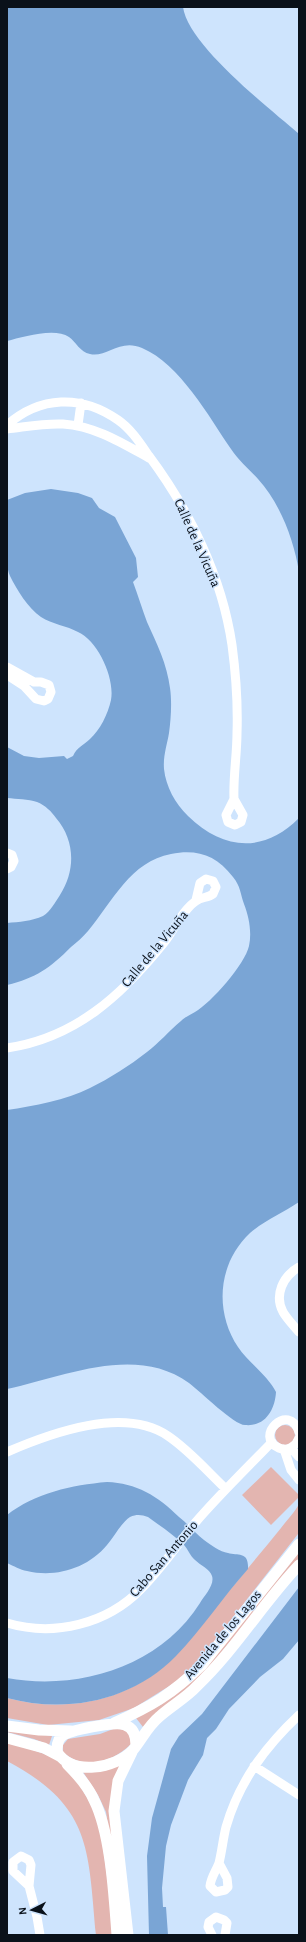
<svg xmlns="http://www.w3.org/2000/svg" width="306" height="1942" font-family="'Alegreya Sans',sans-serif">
	<rect width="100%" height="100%" fill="#cee4fd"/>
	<!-- green -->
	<path fill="#e3b5b0" d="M275 1435a10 10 0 1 1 20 0a10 10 0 1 1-20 0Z
		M271,1467L299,1495V1497L271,1525L242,1495Z
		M299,1504L298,1534L201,1658L179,1680L134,1708L99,1720L48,1725L7,1718V1698C67,1714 131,1701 175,1656C197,1634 214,1607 235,1584C250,1565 266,1547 281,1528C287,1520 295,1512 299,1504Z
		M299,1550V1558L208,1669L187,1690L143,1727L136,1718L162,1704Z
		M7,1728L52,1736L49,1745L34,1739L7,1732Z
		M116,1728L131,1732V1744C113,1762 83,1771 63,1752V1745L68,1739L100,1734Z
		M7,1741L53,1757L73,1774L99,1818L115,1935H96C88,1849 92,1806 7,1761Z
		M121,1764L112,1797L125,1935L106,1812L98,1795L83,1772Z"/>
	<!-- water -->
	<path fill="#7aa5d5" d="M7,7H183C188,45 269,108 299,134V572C294,540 280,503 258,479C249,469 239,461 231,449C209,417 180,364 142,348C120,338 106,358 90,354C80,352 76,342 69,337C55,327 22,337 7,341Z
		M51,489L78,493L92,498L99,508L115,517L136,558L138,577L133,582C138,595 142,609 147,622C157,644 167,664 170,688C172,701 171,719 169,733C167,745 163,756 164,769C166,787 175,803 188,816C223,850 263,854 299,818V1202C283,1213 265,1220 250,1233C218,1263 214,1311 238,1347C248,1362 268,1376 276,1392C275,1410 265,1427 245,1425C234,1425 201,1392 189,1383C135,1344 64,1377 7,1389V1110C34,1106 66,1100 90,1088C110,1078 129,1066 147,1052C159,1043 169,1031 181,1021C185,1017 190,1015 195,1012C211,1003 245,964 249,946C252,932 249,917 244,904C240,893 241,887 233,877C216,855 197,849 171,854C131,861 112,902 88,931C83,937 77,942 71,947C50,968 36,978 7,985V923C19,922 32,921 43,916C50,912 56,901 60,895C76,870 75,840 56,818C52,812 45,805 37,802C28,799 17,799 7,798V747L24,756L39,758L64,756L67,759L73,756C77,747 83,746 90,739C100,730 108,714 111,700C115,678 98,641 78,632C67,626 52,624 41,617C28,608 17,590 10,576C3,560 7,520 7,500L25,493Z
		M107,1482C136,1483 158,1496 179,1517C188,1524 195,1533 204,1540C211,1545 220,1552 228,1553C238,1556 249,1551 248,1569C223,1597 202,1629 176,1656C132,1701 67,1714 7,1698V1678C78,1691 160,1667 200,1603C204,1596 215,1585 212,1576C210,1569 200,1565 195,1560C190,1556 188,1549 184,1545C173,1534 160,1526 148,1517C142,1515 137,1514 130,1517C121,1523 114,1537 107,1545C88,1568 56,1578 27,1571C20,1570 14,1566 7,1563V1515C35,1493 72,1485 107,1482Z
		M299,1587V1640L283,1659L260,1677L229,1709L216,1729L207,1738L203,1755L188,1780L171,1825L166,1846L162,1888L163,1907H166L168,1935H149L147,1856L152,1818L171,1749L179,1736L202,1714Z"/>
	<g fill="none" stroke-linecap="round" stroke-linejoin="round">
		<!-- minor -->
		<path stroke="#fff" stroke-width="9" d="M7,425C23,411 40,403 61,402C82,401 101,408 118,420C131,429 140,443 149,456C190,511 222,577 232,645C236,675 238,704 237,733C237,755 233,777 234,799
			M78,425L81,403
			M7,429C25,427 44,423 63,424C95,426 122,443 149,458
			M7,667L34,682H41L49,685L51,692L48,699L44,701L36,699L24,686L7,675
			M234,799L243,815L241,822L235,825L228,822L226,815Z
			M7,853L12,855L14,861L11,867L7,869
			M7,1048C75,1038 121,996 163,944C173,932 183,909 196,901C201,897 208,898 213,894L216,887L213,881L206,879L200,883L196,900
			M299,1267C283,1276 274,1295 283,1312C287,1319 294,1326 299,1332
			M299,1432C289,1401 253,1437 279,1448C288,1452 296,1446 299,1438
			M291,1448L299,1457
			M284,1449L291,1470L299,1480
			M7,1452C51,1433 124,1406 168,1436C189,1450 207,1471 226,1489
			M7,1623C54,1637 107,1624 141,1589C161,1569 177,1545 195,1523C219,1495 246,1469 272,1442
			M254,1766L299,1795
			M219,1863L227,1878L228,1887L225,1890L216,1892L210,1886C211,1877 216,1871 219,1863C222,1851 223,1839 226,1827C239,1782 265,1747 299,1715
			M29,1886L13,1871V1862L21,1856L29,1860L31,1865L29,1886L37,1917L40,1935
			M212,1935L208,1927L209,1922L216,1917L224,1920L227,1923L225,1935"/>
		<!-- tertiary -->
		<path stroke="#fff" stroke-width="11" d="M114,1723C152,1706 172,1694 202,1665L299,1544
			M7,1726L39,1730L71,1731
			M7,1738L44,1748L61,1757
			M136,1745C136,1736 134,1728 125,1725C116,1721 68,1730 61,1737C57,1741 57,1746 57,1752C72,1776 115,1769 133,1750C142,1739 148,1726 159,1717C171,1706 186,1698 197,1686C235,1650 263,1603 299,1565
			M67,1764C78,1775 88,1786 94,1800C111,1834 114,1896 117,1935
			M128,1935L114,1811L118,1781L132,1752"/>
	</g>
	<g text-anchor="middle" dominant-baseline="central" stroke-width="3" stroke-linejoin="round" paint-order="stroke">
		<!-- street labels -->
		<g font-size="14" fill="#0a111a" stroke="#cee4fd">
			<text transform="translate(197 543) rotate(66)">Calle de la Vicuña</text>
			<text transform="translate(155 949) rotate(-50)">Calle de la Vicuña</text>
			<text transform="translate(164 1559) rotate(-49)">Cabo San Antonio</text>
			<text transform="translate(223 1635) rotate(-50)">Avenida de los Lagos</text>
		</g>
	</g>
	<!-- border -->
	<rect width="306" height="1942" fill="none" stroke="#0a111a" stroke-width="16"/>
	<!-- north arrow -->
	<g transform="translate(32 1910) rotate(264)" stroke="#cee4fd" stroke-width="3" paint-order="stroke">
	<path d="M0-3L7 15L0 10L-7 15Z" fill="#0a111a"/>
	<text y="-6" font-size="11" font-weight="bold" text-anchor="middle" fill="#0a111a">N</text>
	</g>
</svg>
